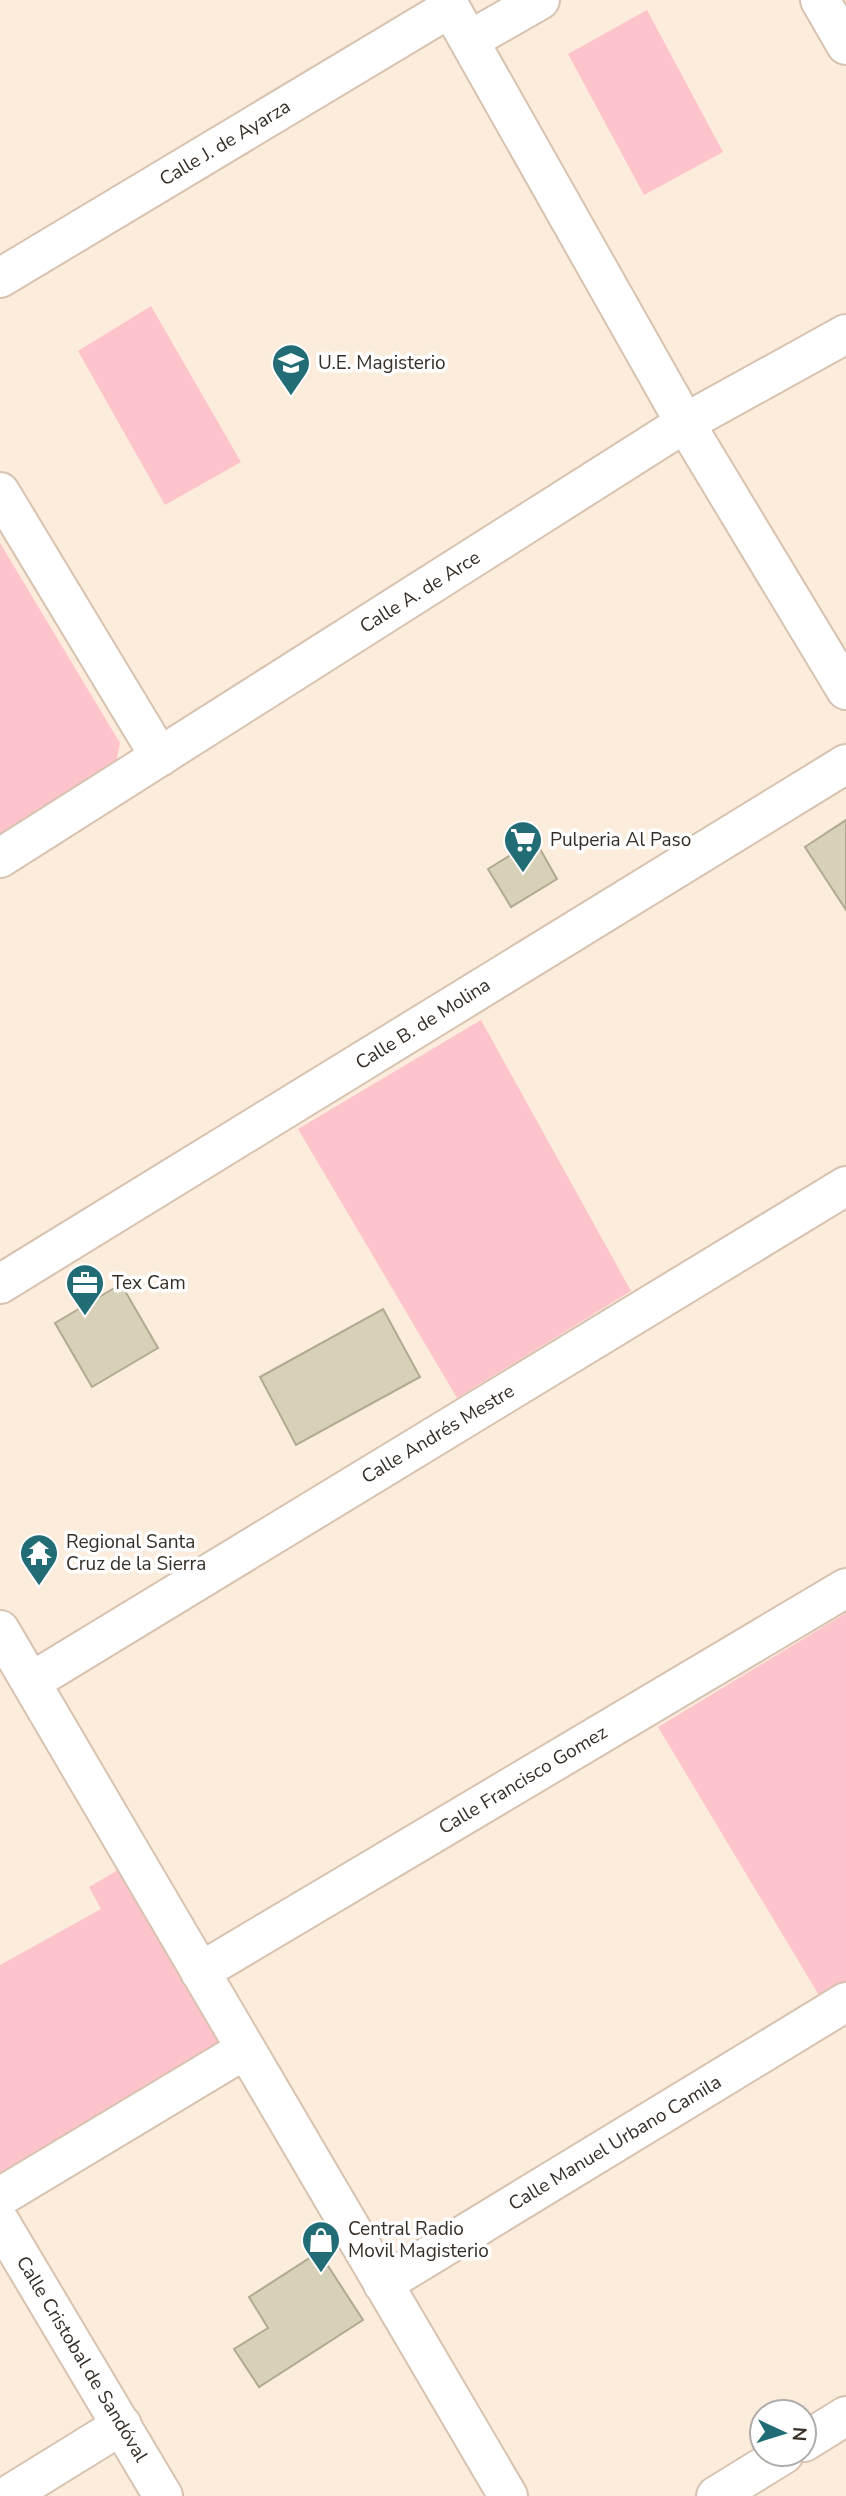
<svg xmlns="http://www.w3.org/2000/svg" width="846" height="2496" font-family="'Nunito Sans',sans-serif">
	<rect width="100%" height="100%" fill="#fcecdc"/>
	<!-- green -->
	<path fill="#fdc4cb" d="M647,10L723,152L644,195L568,54Z
		M151,306L241,462L165,505L78,351Z
		M0,543L120,743L115,768L0,834Z
		M481,1020L631,1291L457,1398L298,1129Z
		M846,1613V1982L820,1997L658,1727Z
		M118,1870L224,2046L0,2183V1965L101,1909L89,1887Z"/>
	<!-- building -->
	<path fill="#d7d1b7" stroke="#b0aa91" stroke-width="2" d="M846,820V910L805,847Z
		M535,840L557,879L511,907L488,869Z
		M121,1284L158,1348L92,1387L55,1323Z
		M383,1309L420,1377L296,1445L260,1377Z
		M319,2252L363,2320L259,2387L234,2349L268,2328L249,2297Z"/>
	<g fill="none" stroke-linecap="round" stroke-linejoin="round">
		<defs>
			<path id="minor" d="M446,0L685,423L846,690
				M820,0L846,45
				M470,40L540,0
				M0,278L450,8
				M0,492L160,757
				M0,858L685,423L846,334
				M0,1284L846,764
				M0,1630L508,2496
				M31,1682L846,1186
				M200,1972L846,1588
				M0,2197L246,2049
				M0,2222L163,2496
				M383,2284L846,2002
				M804,2442L846,2416
				M7,2496L122,2425
				M716,2496L784,2454"/>
		</defs>
		<!-- minor casing -->
		<use href="#minor" stroke="#d7c3b0" stroke-width="42"/>
		<!-- minor -->
		<use href="#minor" stroke="#fff" stroke-width="38"/>
	</g>
	<!-- icons -->
	<defs>
		<symbol id="school-pin" viewBox="-11 -11 22 30"><path d="M0 17L-7.5 6A9.5 9.5 0 1 1 7.5 6Z" fill="#226c76" stroke="#fff"/><path d="M0-5L7-2L0 1L-7-2ZM-4 1L0 2.5L4 1V4Q0 6-4 4Z" fill="#fff"/></symbol>
		<symbol id="supermarket-pin" viewBox="-11 -11 22 30"><path d="M0 17L-7.5 6A9.5 9.5 0 1 1 7.5 6Z" fill="#226c76" stroke="#fff"/><path d="M-6-5.5h2.5l.6 2H6L4.5 2H-2.5L-4.4-4H-6ZM-1.5 3.2a1.3 1.3 0 1 0 .1 0ZM3 3.2a1.3 1.3 0 1 0 .1 0Z" fill="#fff"/></symbol>
		<symbol id="office-pin" viewBox="-11 -11 22 30"><path d="M0 17L-7.5 6A9.5 9.5 0 1 1 7.5 6Z" fill="#226c76" stroke="#fff"/><path d="M-6-3h4V-5.5h4V-3h4V5H-6ZM-1-4.5V-3h2v-1.5ZM-6 0V1H6V0Z" fill="#fff"/></symbol>
		<symbol id="temple-pin" viewBox="-11 -11 22 30"><path d="M0 17L-7.5 6A9.5 9.5 0 1 1 7.5 6Z" fill="#226c76" stroke="#fff"/><path d="M0-6L5-2H3V0L6.5 2.5H4V6H1.5V3h-3V6H-4V2.5H-6.5L-3 0V-2H-5Z" fill="#fff"/></symbol>
		<symbol id="shop-pin" viewBox="-11 -11 22 30"><path d="M0 17L-7.5 6A9.5 9.5 0 1 1 7.5 6Z" fill="#226c76" stroke="#fff"/><path d="M-5-2.5h2.3a2.7 3.5 0 0 1 5.4 0H5L5.5 6h-11ZM-1.5-2.5h3a1.5 2.3 0 0 0-3 0Z" fill="#fff"/></symbol>
	</defs>
	<g fill-rule="evenodd">
		<use href="#school-pin" x="269" y="341" width="44" height="60"/>
		<use href="#supermarket-pin" x="501" y="818" width="44" height="60"/>
		<use href="#office-pin" x="63" y="1261" width="44" height="60"/>
		<use href="#temple-pin" x="17" y="1531" width="44" height="60"/>
		<use href="#shop-pin" x="299" y="2218" width="44" height="60"/>
	</g>
	<g text-anchor="middle" dominant-baseline="central" stroke-width="7" stroke-linejoin="round" paint-order="stroke">
		<!-- street labels -->
		<g font-size="19" fill="#372f27" stroke="#fff">
			<text transform="translate(225 143) rotate(-31)">Calle J. de Ayarza</text>
			<text transform="translate(420 592) rotate(-32)">Calle A. de Arce</text>
			<text transform="translate(423 1024) rotate(-32)">Calle B. de Molina</text>
			<text transform="translate(438 1434) rotate(-31)">Calle Andrés Mestre</text>
			<text transform="translate(523 1780) rotate(-31)">Calle Francisco Gomez</text>
			<text transform="translate(615 2143) rotate(-31)">Calle Manuel Urbano Camila</text>
			<text transform="translate(82 2359) rotate(59)">Calle Cristobal de Sandóval</text>
		</g>
		<!-- poi labels -->
		<g font-size="19" fill="#372f27" stroke="#fff" text-anchor="start">
			<text x="318" y="363">U.E. Magisterio</text>
			<text x="550" y="840">Pulperia Al Paso</text>
			<text x="112" y="1283">Tex Cam</text>
			<text x="66" y="1542">Regional Santa<tspan x="66" dy="22">Cruz de la Sierra</tspan></text>
			<text x="348" y="2229">Central Radio<tspan x="348" dy="22">Movil Magisterio</tspan></text>
		</g>
	</g>
	<!-- north arrow -->
	<g transform="translate(783 2433) rotate(94)"><circle r="33" fill="#ffffff" stroke="#afaca9" stroke-width="2"/>
	<path d="M0-5L12 26L0 18L-12 26Z" fill="#226c76"/>
	<text y="-10" font-size="19" font-weight="bold" text-anchor="middle" fill="#372f27">N</text>
	</g>
</svg>
